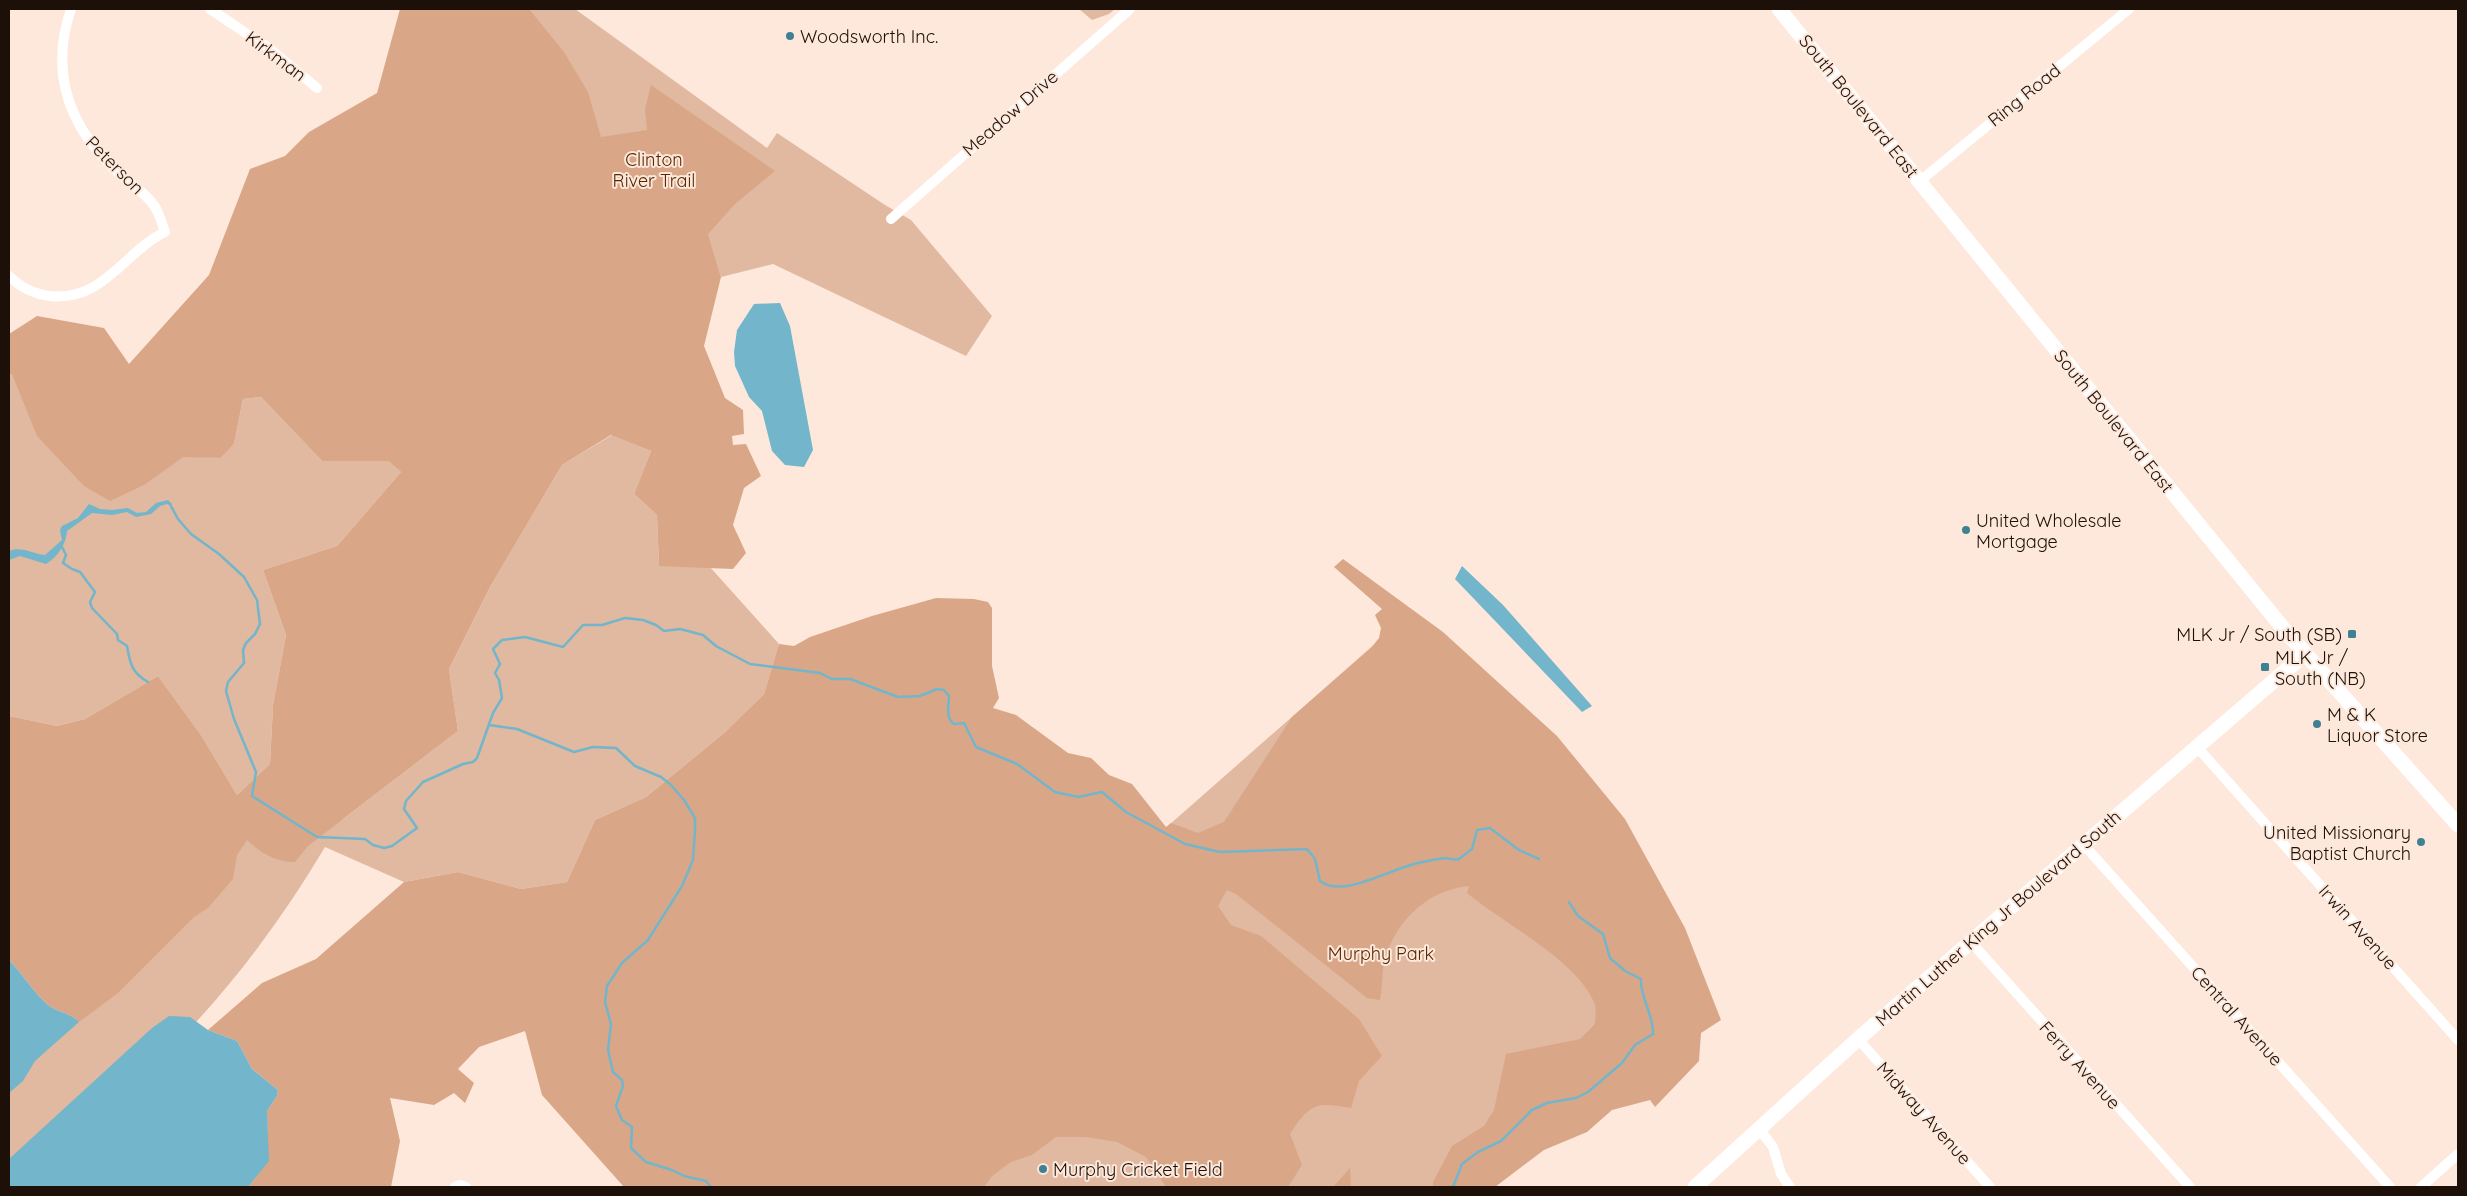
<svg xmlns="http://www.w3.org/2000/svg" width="2467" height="1196" font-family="Quicksand,sans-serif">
	<rect width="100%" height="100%" fill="#fde8db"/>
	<!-- green -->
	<path fill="#e0b9a0" d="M504,9H575L767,148L777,133L885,205L911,220L992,316L966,356L773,264L721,277L708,235L683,264L342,820L458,731L449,669L490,587L562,465L612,435L651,451L634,494L657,515L659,565L710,567L779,644L764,694L724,733L646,797L595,820L567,882L521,889L458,872L404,882L325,847C283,917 237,980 181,1038L9,1187V1083L177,923L537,333Z
		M1079,9H1115L1109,14L1092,20Z
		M9,374H12L146,484L183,456L221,458L234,444L243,399L261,397L322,461H388L401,472L337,546L263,570L286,635L273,705L270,764L237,795L201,735L158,676L85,719L57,726L9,716Z
		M1386,634L1659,967L1481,1187H867L951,1017Z"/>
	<!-- forest -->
	<path fill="#d9a787" d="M400,9H529L564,52L588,92L601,137L647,130L645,109L651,85L775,171L735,204L708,234L721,277L704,346L725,398L743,410L744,434L732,436L733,445L746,444L761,476L744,488L733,525L746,553L733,569L659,566L657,515L634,494L651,451L611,435L562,465L490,587L449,669L458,731L308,846L295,862C277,863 259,852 247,840L237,855L233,879L208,908L194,917L118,993L79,1022C71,1013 57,1012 48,1005C32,991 23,974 9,960V716L57,726L85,719L158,676L201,735L237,795L270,764L273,705L286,635L263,570L337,546L401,472L388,461H322L261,397L243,399L234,444L221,458L183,457L146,484L110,501L84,486L37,436L12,374H9V334L37,316L104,328L129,364L209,275L250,169L285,156L309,132L377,93Z
		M1343,559L1443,632L1557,736L1625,819L1685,928L1721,1020L1701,1033L1699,1061L1655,1107L1650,1100L1612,1110L1587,1132L1544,1150L1495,1187H1433V1182L1452,1146L1484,1126L1494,1110L1506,1054L1580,1039L1595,1024C1595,1018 1597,1008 1594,1002C1574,958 1504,924 1467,893L1469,886C1425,890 1390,926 1383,969C1382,979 1382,990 1380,1000L1367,998L1236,894L1227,890L1218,906L1231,925L1261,936L1359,1019L1382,1056L1359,1081L1351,1108C1315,1102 1311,1103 1290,1134L1302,1165L1288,1187H1166L1146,1157L1117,1142L1087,1137H1056L1032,1155L1011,1162L992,1176L984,1187H624L542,1095L525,1031L479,1047L458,1069L474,1083L465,1103L454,1093L434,1105L390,1098L400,1141L391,1187H248L268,1161L267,1111L277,1096L278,1090L252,1069L237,1041L208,1030L262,983L316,959L404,882L458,872L521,889L567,882L595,820L646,797L724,733L764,694L779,644L794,646L810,637L872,616L936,598L974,599L988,602L992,608V666L999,698L993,708L1016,715L1068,753L1091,758L1109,775L1132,784L1166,827L1171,823L1198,833L1224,822L1292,717L1371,648L1379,638L1381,628L1375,615L1382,609L1334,567Z
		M1350,1168L1351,1187H1333Z"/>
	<!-- water -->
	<path fill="#73b5ca" d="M780,303L790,326L813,450L804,467L785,465L772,451L762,411L749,397L735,366L734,352L737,330L754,304Z
		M168,500L172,504L171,506L167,504L160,506L151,514L136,517L127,512L112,515L92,513L67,531C66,544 58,557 46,564L20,556L9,560V551C22,546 32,554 45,555L62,540L60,530L62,526L78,518L89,504L100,509L112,510L128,508L137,513L146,512L156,503Z
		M1462,566L1503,605L1592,706L1582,712L1455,579Z
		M9,960C23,974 32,991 48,1005C57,1012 71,1013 79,1022L35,1061L23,1081L9,1093Z
		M169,1016L190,1017L208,1030L237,1041L252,1069L278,1090L277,1096L267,1111L269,1161L248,1187H9V1159L152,1028Z"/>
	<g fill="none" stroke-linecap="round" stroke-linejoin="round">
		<!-- stream -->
		<path stroke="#73b5ca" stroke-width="2.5" d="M171,506L178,519L191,534L219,554L244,577L257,600L260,624L255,634L246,643L243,650L244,663L228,682L226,691L234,719L256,772L252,796L317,837L365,839L373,845L384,848L392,846L417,828L404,809L406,801L423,782L463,764L473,762L477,758L493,713L502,698L499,680L495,673L500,664L493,649L502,640L525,637L563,647L583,625H602L625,618L643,620L656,625L664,631L680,629L703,635L716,646L750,664L820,673L832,679H850L898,697L920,696L937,689L944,690L949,696C949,706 945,717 954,724L964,723L976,747L1017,764L1055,792L1078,797L1102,792L1126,812L1185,844L1220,852L1307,849L1315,859L1320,881C1343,899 1392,868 1418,863C1427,861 1436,859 1445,858C1450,858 1454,861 1459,859L1472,849L1477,830L1490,828L1519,850L1539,859
			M62,547L66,555L63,563L72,569L80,572L95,592L90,602L92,608L117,634L118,640L127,646C130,664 132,673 148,682
			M489,725L517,729L574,752L593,747L616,748L635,766L661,777L671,785L684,800L695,818V830L693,860L682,886L648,940L622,963L607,986L605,1002L611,1024L608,1050L613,1072L622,1080L623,1086L616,1106L622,1120L632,1127L631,1148L646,1162L672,1170L684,1176L706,1181L711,1187
			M1453,1187L1462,1164L1478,1152L1501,1141L1532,1110L1547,1103L1576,1098L1588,1092L1622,1063L1635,1045L1653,1034C1654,1015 1640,998 1641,979L1625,971L1610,958L1603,934L1578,916L1569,902"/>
		<!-- street -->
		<path stroke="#fff" stroke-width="10" d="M210,9L270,49L317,88
			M1920,181L2129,9
			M891,219L1130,9
			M9,276C20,287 34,294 50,296C103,302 124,252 165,232C162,224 160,215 155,207C145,191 126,181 113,168C68,124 50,71 71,9
			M2197,747L2458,1040
			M2084,845L2390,1187
			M1971,942L2190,1187
			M1858,1039L1990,1187
			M1760,1130L1773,1147L1781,1174L1790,1187
			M455,1187L460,1185L466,1187
			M2421,1187L2458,1154"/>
		<!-- secondary -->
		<path stroke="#fff" stroke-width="15" d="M1779,9L2287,633L2458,825
			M1695,1187L1858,1039L2305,654"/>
	</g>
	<!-- markers -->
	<g fill="#408093" stroke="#fde8db" stroke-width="2">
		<circle cx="790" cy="36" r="5"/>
		<circle cx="1966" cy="530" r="5"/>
		<rect x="2347" y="629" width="10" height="10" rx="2.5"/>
		<rect x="2260" y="662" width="10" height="10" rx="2.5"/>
		<circle cx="2317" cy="724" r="5"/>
		<circle cx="2421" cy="842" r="5"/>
		<circle cx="1043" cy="1169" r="5"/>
	</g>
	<g text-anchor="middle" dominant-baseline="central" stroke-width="4" stroke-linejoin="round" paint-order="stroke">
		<!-- poi labels -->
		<g font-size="18" fill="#1c1008" stroke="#fde8db" text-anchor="start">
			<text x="800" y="36">Woodsworth Inc.</text>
			<text x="1976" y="520">United Wholesale<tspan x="1976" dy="21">Mortgage</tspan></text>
			<text x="2342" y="634" text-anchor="end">MLK Jr / South (SB)</text>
			<text x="2275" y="657">MLK Jr /<tspan x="2275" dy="21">South (NB)</tspan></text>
			<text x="2327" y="714">M &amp; K<tspan x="2327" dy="21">Liquor Store</tspan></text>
			<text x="2411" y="832" text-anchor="end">United Missionary<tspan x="2411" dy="21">Baptist Church</tspan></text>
			<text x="1053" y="1169">Murphy Cricket Field</text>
		</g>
		<!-- street labels -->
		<g font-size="18" fill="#1c1008" stroke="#fde8db">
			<text transform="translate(276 56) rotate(37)">Kirkman</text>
			<text transform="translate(2024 95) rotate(-39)">Ring Road</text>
			<text transform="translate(1859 106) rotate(51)">South Boulevard East</text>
			<text transform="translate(1010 113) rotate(-41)">Meadow Drive</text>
			<text transform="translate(115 165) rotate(45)">Peterson</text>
			<text transform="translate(2114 421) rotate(51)">South Boulevard East</text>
			<text transform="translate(1998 918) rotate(-41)">Martin Luther King Jr Boulevard South</text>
			<text transform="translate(2358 927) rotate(48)">Irwin Avenue</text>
			<text transform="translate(2237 1016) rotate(48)">Central Avenue</text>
			<text transform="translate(2080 1065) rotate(48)">Ferry Avenue</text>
			<text transform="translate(1924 1113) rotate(48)">Midway Avenue</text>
		</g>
		<!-- park labels -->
		<g font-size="18" fill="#572901" stroke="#fde8db">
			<text x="654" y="159">Clinton<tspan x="654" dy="21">River Trail</tspan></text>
			<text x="1381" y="953">Murphy Park</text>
		</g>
	</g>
	<!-- border -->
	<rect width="2467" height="1196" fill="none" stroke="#1c1008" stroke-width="20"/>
</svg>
